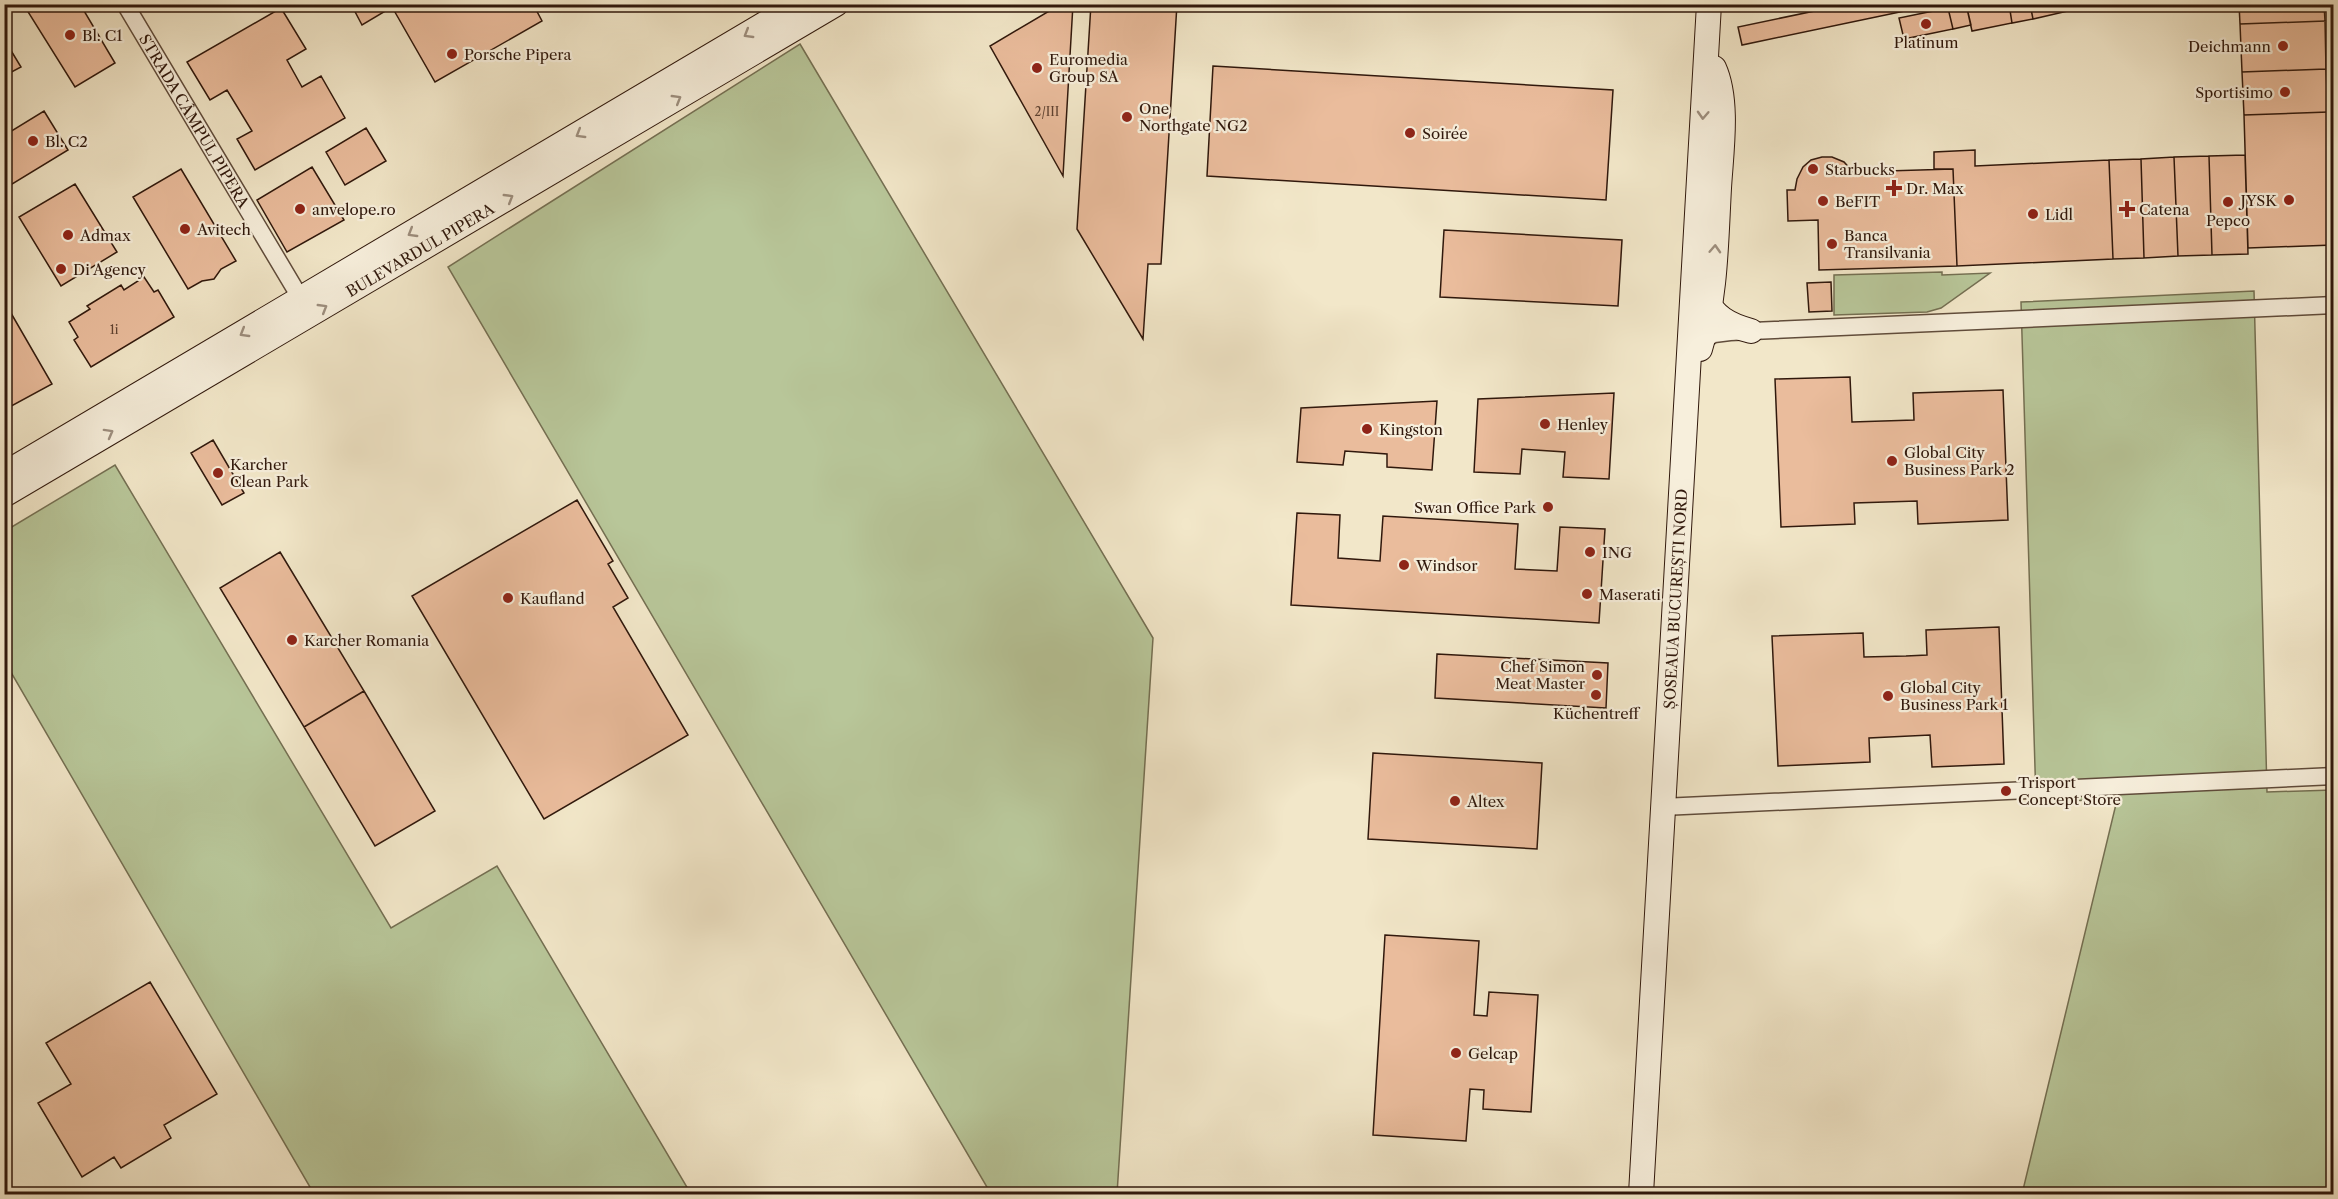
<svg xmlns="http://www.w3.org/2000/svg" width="2338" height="1199" font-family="'Libre Caslon Text',serif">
	<rect width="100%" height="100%" fill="#f2e7c9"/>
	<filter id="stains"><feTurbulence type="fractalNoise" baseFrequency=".00333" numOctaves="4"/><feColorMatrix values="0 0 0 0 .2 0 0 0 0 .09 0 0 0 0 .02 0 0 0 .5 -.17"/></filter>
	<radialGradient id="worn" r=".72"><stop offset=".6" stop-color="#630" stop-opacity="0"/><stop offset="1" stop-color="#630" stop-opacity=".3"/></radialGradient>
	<!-- green -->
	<path fill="#b8c699" stroke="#746f52" stroke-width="1.5" d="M800,44L1153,638L1117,1194H991L448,267Z
		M1942,272V275L1990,273L1941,308L1927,312L1834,315V275Z
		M2254,291L2267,792L2333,790V1194H2022L2117,800L2036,801L2021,302Z
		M115,465L391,928L497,866L691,1194H314L5,662V531Z"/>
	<!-- building -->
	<path fill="#eabc9c" stroke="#30180c" stroke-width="1.5" d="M29,4H80L115,63L75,87L25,7Z
		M351,4H533L542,21L435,82L392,7L362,25Z
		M1061,4H1073L1063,176L990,46Z
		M1091,4H1177L1161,264H1148L1143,339L1077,229Z
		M1848,4H1938L1742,45L1738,27Z
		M1966,4H2009L2012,23L1972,31Z
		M1966,4L1971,25L1953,29L1948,8Z
		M2009,4H2030L2033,19L2012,23Z
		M2030,4H2066L2068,11L2033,19Z
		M2066,4H2085V8L2068,11Z
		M2239,4H2324L2325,21L2240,24Z
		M281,8L306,49L287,60L302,87L321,76L345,118L255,170L237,139L252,131L227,90L210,100L187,62Z
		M1948,8L1953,29L1904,39L1899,18Z
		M2325,21L2326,69L2242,72L2240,24Z
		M4,39L21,67L4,76Z
		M1213,66L1613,90L1606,200L1207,176Z
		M2326,69L2328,112L2244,115L2242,72Z
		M44,111L68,150L4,189V131L10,132Z
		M2328,112L2333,245L2248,248L2244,115Z
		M366,128L386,161L345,185L326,152Z
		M1975,150V166L2109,160L2113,259L1957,266L1953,169H1934V152Z
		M2245,155L2248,254L2212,255L2209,156Z
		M2209,156L2212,255L2178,256L2174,157Z
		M1822,157H1832L1844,162L1853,172L1953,169L1957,266L1819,270L1818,220L1788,221L1787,190H1795L1797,179L1803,167L1811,160Z
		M2174,157L2178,256L2144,258L2141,159Z
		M2141,159L2144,258L2113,259L2109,160Z
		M312,167L344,220L287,252L257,200Z
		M181,169L236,261L221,269L214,279L202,281L188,289L133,197Z
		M75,184L117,252L61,286L19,217Z
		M1444,230L1622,240L1618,306L1440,297Z
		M144,277L154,292L158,290L174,317L91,367L74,340L78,337L69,322L90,309L87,306L121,285L124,290Z
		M1831,282L1832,311L1809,312L1807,283Z
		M4,301L52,384L4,410Z
		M1850,377L1852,422L1914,420L1913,393L2003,390L2008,520L1918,524L1917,501L1854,503L1855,524L1781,527L1775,379Z
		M1614,393L1609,479L1563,477L1565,452L1522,449L1520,474L1474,472L1478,399Z
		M1437,401L1432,470L1387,467V454L1345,451L1343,465L1297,462L1301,408Z
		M213,440L244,493L222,505L191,453Z
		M577,500L613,561L608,564L628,598L613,607L688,735L544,819L412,596Z
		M1297,513L1340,515L1338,558L1380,561L1383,516L1518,524L1515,569L1557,571L1560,527L1605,529L1599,623L1291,605Z
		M280,552L364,691L304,727L220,588Z
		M1999,627L2004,764L1932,767L1930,735L1869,738L1870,762L1778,766L1772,636L1863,633L1864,657L1906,656L1927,655L1926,630Z
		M1437,654L1608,663L1606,708L1435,698Z
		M364,691L435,811L375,846L304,727Z
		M1373,753L1542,763L1537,849L1368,839Z
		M1385,935L1479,941L1474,1015L1487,1016L1489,992L1538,995L1531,1112L1483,1109L1484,1090L1470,1089L1466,1141L1373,1135Z
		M150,982L217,1094L164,1125L171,1138L121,1168L114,1157L82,1177L38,1103L71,1084L46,1043Z"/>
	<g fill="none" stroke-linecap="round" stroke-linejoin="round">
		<defs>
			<g id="minor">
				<path id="s1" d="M125,4L301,299"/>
				<path d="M1699,342L1714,334L1730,332L2334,305"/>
				<path d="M1662,807L2334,776"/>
			</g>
			<g id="secondary">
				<path d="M1703,296C1715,317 1728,325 1751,331"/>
				<path d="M1700,349C1716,297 1716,242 1719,188C1721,153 1729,101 1714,68"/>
				<path d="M4,474L798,4"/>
				<path id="s2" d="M4,495L836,4"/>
				<path id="s3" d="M1641,1194L1709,4"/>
			</g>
		</defs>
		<!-- minor casing -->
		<use href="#minor" stroke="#604c3b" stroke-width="19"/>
		<!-- secondary casing -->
		<use href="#secondary" stroke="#30180c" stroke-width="26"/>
		<!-- minor -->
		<use href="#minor" stroke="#f7efdc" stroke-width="16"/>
		<!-- secondary -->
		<use href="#secondary" stroke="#f7efdc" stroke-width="24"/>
	</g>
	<!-- one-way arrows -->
	<defs><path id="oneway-chevron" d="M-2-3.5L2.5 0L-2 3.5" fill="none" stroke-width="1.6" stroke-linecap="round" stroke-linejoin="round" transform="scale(1.5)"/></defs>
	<g stroke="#9d8e7e">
		<use href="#oneway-chevron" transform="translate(748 34) rotate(149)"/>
		<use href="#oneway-chevron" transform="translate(677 99) rotate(-31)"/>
		<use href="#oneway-chevron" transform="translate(1703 115) rotate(93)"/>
		<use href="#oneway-chevron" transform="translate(580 134) rotate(149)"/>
		<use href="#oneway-chevron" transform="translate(509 198) rotate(-31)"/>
		<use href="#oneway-chevron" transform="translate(412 233) rotate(149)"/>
		<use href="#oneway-chevron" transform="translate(1715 249) rotate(-87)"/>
		<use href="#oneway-chevron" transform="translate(323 308) rotate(-31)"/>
		<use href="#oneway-chevron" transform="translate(244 333) rotate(149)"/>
		<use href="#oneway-chevron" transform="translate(109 433) rotate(-29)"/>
	</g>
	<!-- markers -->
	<g fill="#8f2418" stroke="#f7efdc" stroke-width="2">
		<circle cx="1926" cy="24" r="6"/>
		<circle cx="70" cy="35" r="6"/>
		<circle cx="2283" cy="46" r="6"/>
		<circle cx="452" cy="54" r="6"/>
		<circle cx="1037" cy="68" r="6"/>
		<circle cx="2285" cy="92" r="6"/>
		<circle cx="1127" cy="117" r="6"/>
		<circle cx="1410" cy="133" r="6"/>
		<circle cx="33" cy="141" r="6"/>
		<circle cx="1813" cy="169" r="6"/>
		<path d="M1891 179h6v6h6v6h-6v6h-6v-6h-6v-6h6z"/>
		<circle cx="2289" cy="200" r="6"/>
		<circle cx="1823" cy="201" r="6"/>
		<circle cx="2228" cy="202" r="6"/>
		<circle cx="300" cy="209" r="6"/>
		<path d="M2124 200h6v6h6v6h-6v6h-6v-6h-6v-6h6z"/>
		<circle cx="2033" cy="214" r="6"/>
		<circle cx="185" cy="229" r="6"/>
		<circle cx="68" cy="235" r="6"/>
		<circle cx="1832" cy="244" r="6"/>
		<circle cx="61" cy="269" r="6"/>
		<circle cx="1545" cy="424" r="6"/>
		<circle cx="1367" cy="429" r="6"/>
		<circle cx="1892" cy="461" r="6"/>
		<circle cx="218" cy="473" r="6"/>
		<circle cx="1548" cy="507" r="6"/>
		<circle cx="1590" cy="552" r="6"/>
		<circle cx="1404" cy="565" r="6"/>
		<circle cx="1587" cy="594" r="6"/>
		<circle cx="508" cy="598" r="6"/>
		<circle cx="292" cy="640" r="6"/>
		<circle cx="1597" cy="675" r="6"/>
		<circle cx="1596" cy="695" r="6"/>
		<circle cx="1888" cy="696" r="6"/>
		<circle cx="2006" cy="791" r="6"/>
		<circle cx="1455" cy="801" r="6"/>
		<circle cx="1456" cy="1053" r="6"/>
	</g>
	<g text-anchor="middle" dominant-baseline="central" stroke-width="4.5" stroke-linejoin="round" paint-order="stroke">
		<!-- number labels -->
		<g font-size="12" fill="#5e4130">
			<text x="1047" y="111">2/III</text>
			<text x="114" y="329">1i</text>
		</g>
		<!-- poi labels -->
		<g font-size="15" fill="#30180c" stroke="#f7efdc" text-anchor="start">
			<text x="82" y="35">Bl. C1</text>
			<text x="1926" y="42" text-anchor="middle">Platinum</text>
			<text x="2271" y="46" text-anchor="end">Deichmann</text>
			<text x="464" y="54">Porsche Pipera</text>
			<text x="1049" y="59">Euromedia<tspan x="1049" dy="17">Group SA</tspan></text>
			<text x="2273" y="92" text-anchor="end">Sportisimo</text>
			<text x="1139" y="108">One<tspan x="1139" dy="17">Northgate NG2</tspan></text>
			<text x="1422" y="133">Soirée</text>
			<text x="45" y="141">Bl. C2</text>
			<text x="1825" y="169">Starbucks</text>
			<text x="1906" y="188">Dr. Max</text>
			<text x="2277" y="200" text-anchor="end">JYSK</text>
			<text x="1835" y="201">BeFIT</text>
			<text x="312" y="209">anvelope.ro</text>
			<text x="2139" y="209">Catena</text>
			<text x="2045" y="214">Lidl</text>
			<text x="2228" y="220" text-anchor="middle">Pepco</text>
			<text x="197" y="229">Avitech</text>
			<text x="80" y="235">Admax</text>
			<text x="1844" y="235">Banca<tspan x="1844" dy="17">Transilvania</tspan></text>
			<text x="73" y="269">Di Agency</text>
			<text x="1557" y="424">Henley</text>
			<text x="1379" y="429">Kingston</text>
			<text x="1904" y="452">Global City<tspan x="1904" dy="17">Business Park 2</tspan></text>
			<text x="230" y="464">Karcher<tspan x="230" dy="17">Clean Park</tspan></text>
			<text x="1536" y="507" text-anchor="end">Swan Office Park</text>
			<text x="1602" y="552">ING</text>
			<text x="1416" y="565">Windsor</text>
			<text x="1599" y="594">Maserati</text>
			<text x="520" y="598">Kaufland</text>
			<text x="304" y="640">Karcher Romania</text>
			<text x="1585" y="666" text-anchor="end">Chef Simon<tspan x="1585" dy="17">Meat Master</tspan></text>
			<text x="1900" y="687">Global City<tspan x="1900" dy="17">Business Park 1</tspan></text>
			<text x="1596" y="713" text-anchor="middle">Küchentreff</text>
			<text x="2018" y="782">Trisport<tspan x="2018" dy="17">Concept Store</tspan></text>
			<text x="1467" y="801">Altex</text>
			<text x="1468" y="1053">Gelcap</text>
		</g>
		<!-- street labels -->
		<g font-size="15" fill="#30180c" stroke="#f7efdc">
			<text stroke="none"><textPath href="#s1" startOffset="136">STRADA CÂMPUL PIPERA</textPath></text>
			<text stroke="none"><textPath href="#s2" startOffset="483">BULEVARDUL PIPERA</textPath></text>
			<text stroke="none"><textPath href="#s3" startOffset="596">ȘOSEAUA BUCUREȘTI NORD</textPath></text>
		</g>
	</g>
	<!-- margin -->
	<rect width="2338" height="1199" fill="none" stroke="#f2e7c9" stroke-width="24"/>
	<rect x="6" y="6" width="2326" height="1187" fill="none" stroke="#30180c" stroke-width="3"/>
	<rect x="12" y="12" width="2314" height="1175" fill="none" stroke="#30180c" stroke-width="1.5"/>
	<rect width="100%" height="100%" filter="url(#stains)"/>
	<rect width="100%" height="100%" fill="url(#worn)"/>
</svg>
